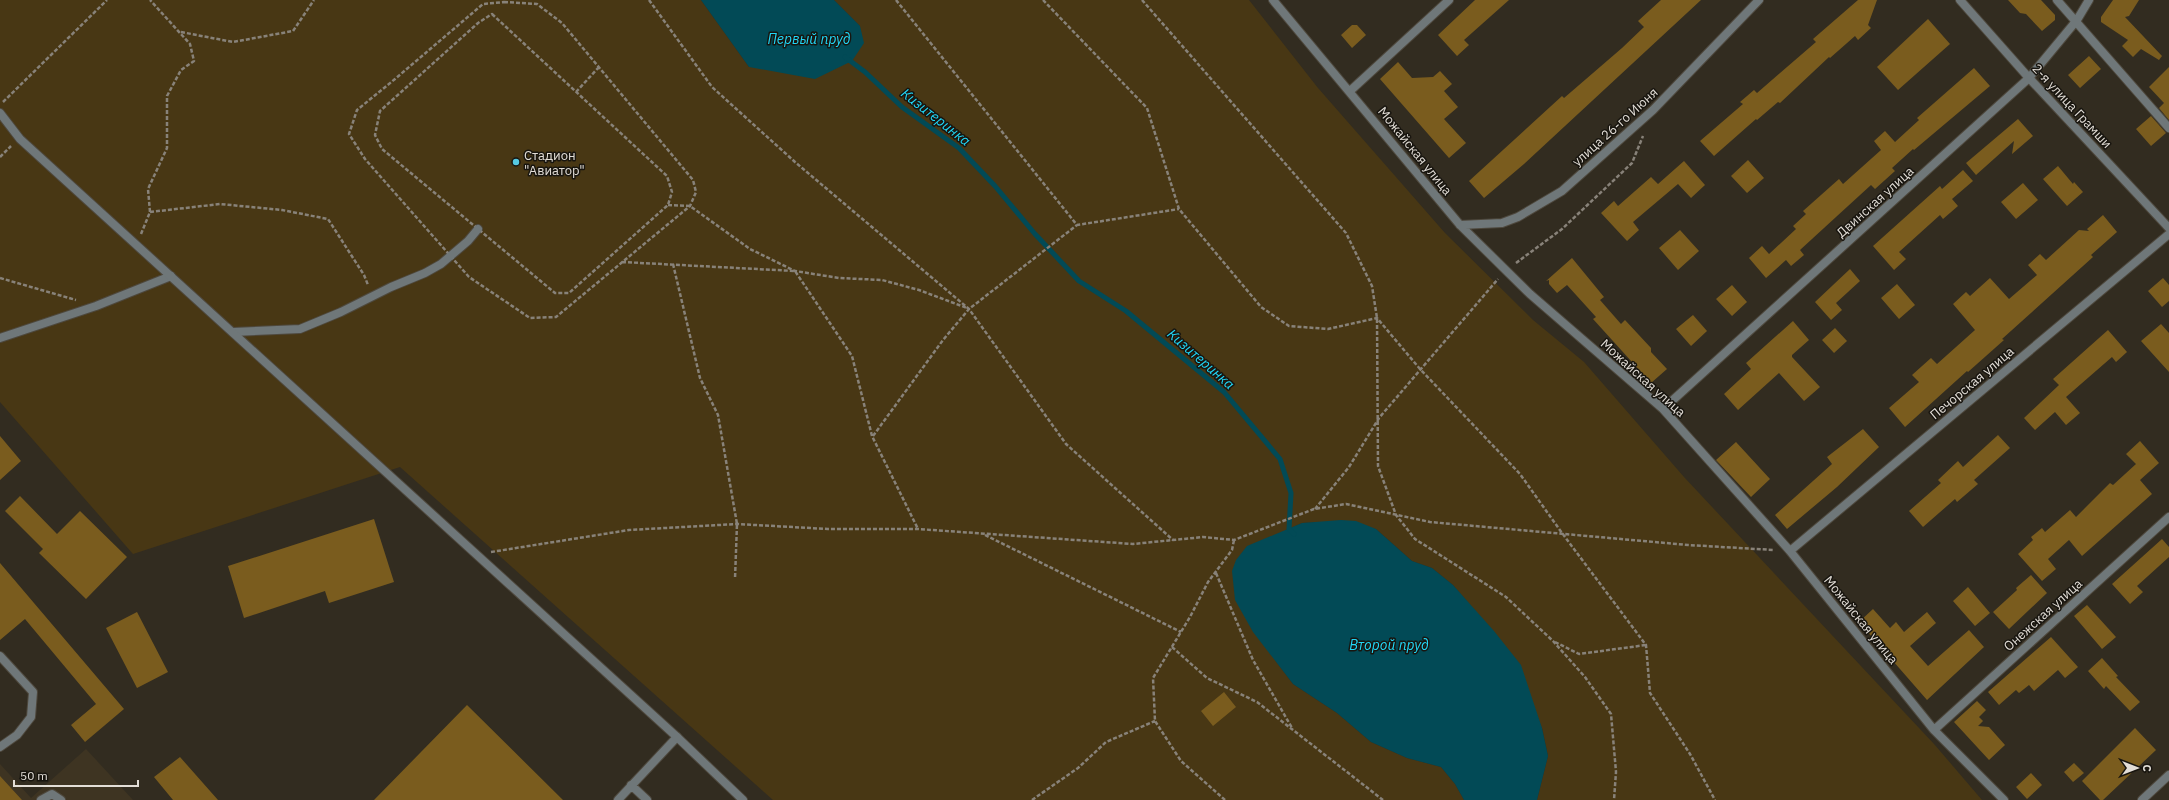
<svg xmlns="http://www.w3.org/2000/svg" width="2169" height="800" font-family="'IBM Plex Sans',sans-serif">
	<rect width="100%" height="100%" fill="#322c20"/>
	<!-- built -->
	<path fill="#3e3422" d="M86,749L133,800H0V764L31,798Z"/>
	<!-- green -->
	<path fill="#483714" d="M0,0H701L749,67L860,26L834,0H1249L1318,88L1445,233L1533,320L1584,362L1684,477L1934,744L1982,800H1537L1548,756L1542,728L1531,700L1471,606L1453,585L1432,568L1412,561L1376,529L1322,522L1302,523L1289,529L1275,660L1293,684L1337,713L1371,742L1407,758L1441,767L1455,784L1464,800H773L400,467L133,554L0,402Z"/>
	<!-- water -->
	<path fill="#024a56" d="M701,0H834L860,26L864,43L852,61L815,79L749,67Z
		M1341,520L1356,521L1376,529L1412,561L1432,568L1453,585L1494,631L1521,665L1542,728L1548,756L1537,800H1464L1455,784L1441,767L1407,758L1371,742L1337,713L1293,684L1253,632L1235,600L1232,571L1236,560L1247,546L1302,523Z"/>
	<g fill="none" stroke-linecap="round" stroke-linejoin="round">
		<!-- stream -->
		<path stroke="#024a56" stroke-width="5" d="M845,57L865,72L902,107L959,148L995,186L1035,234L1079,281L1126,311L1224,392L1280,459L1291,493L1289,529L1294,534"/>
	</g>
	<!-- building -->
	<path fill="#7a5c1e" d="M1475,0H1509L1464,40L1469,45L1457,56L1438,35Z
		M1661,0H1701L1524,164L1484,198L1469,181L1562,96L1564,98L1622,48L1644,27L1638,21Z
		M1858,0H1877L1868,25L1871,28L1858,40L1855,36L1830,58L1829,57L1780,103L1778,102L1757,120L1756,119L1714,156L1700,141L1743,104L1740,102L1754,90L1757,93L1816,42L1813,39Z
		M2008,0H2041L2055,15V20L2042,31L2026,14L2020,13Z
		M2113,0H2139L2129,16L2125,17L2162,56L2159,60L2141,49L2133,57L2122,46L2128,40L2101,22V17Z
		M1928,19L1950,44L1898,90L1877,67Z
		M1352,25H1357L1366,35L1352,48L1341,35Z
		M2089,56L2101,69L2080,88L2068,75Z
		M1398,62L1412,78L1433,77L1440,71L1452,84L1444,91L1458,107L1444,119L1466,143L1449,158L1380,79Z
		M2169,67V120L2159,108L2164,103L2149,87Z
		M1974,68L1990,86L1914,150L1913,149L1892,168L1895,171L1875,189L1871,185L1836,217L1800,250L1804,255L1791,266L1786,260L1766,278L1749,258L1762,246L1769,254L1796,229L1793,226L1806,214L1803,211L1839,179L1843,184L1881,150L1874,141L1885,131L1895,142L1919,120L1917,118Z
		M2151,116L2166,133L2151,146L2136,129Z
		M2018,119L2033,136L2012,154L2014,141L1976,175L1966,163Z
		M1748,160L1764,178L1747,193L1731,176Z
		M1684,161L1705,185L1691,198L1678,184L1633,222L1639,230L1627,241L1601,213L1614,201L1618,206L1651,177L1658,184Z
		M2058,166L2073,184L2074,182L2083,192L2067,206L2043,179Z
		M1963,170L1973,181L1952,199L1958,206L1943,219L1940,215L1899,252L1906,259L1894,270L1873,246L1940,186L1942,189Z
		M2023,183L2038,200L2016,219L2001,202Z
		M2103,215L2117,232L2091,255L2093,257L2002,339L2004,340L1968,372L1967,371L1905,427L1889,408L1919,382L1912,375L1931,358L1937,364L1975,330L1953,304L1966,292L1970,296L1990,278L2009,299L2037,275L2028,265L2040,254L2046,260L2079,230L2089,231L2087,229Z
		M1680,230L1699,251L1678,270L1659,248Z
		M1572,258L1604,297L1600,300L1621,324L1625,320L1651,348V352L1667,369L1651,383L1593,319L1596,317L1567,285L1557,293L1549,284V280L1546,281Z
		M1850,269L1860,281L1836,303L1842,310L1831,320L1815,302Z
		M2163,278L2169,285V301L2162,307L2148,291Z
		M1897,284L1915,305L1899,319L1881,298Z
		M1732,285L1747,302L1732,316L1716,299Z
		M1693,315L1707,331L1691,346L1676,329Z
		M1793,321L1809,340L1792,355V357L1820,387L1804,401L1779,373L1738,410L1724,394L1751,369L1746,363Z
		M2161,324L2169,333V372L2141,341Z
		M1835,328L1847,341L1834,353L1822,340Z
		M2108,330L2127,352L2116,362L2112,357L2066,397L2080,413L2066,425L2055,412L2035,430L2024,418L2059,385L2053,379Z
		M1863,429L1879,447L1837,487L1787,529L1775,515L1832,464L1827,457Z
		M1998,435L2010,448L1974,480L1978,484L1957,502L1955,499L1923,527L1909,511L1941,483L1938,480L1958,461L1963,467Z
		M0,436L21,461L0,480Z
		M2140,441L2159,463L2140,480L2152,494L2082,556L2069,540L2048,559L2056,569L2042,581L2018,554L2033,540L2031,537L2042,528L2045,532L2070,510L2076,517L2110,483L2113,485L2136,464L2126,454Z
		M1736,442L1770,479L1751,497L1716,460Z
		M20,496L57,534L80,511L127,557L86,599L39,553L43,549L5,511Z
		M374,519L394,582L329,603L325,591L244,618L228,566Z
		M2162,539L2169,547V557L2137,586L2143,592L2130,604L2112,584Z
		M0,563L124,709L85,742L71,725L96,704L25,619L0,640Z
		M2031,575L2047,593L2009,629L1993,612L2017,590L2016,588Z
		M1968,587L1990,613L1975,626L1953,601Z
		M2087,605L2116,637L2102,649L2074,616Z
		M1873,609L1890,628L1896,622L1904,632L1927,612L1936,623L1910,646L1928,666L1969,630L1984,647L1927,700L1859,622Z
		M137,612L168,672L137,688L106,628Z
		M2051,637L2078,667L2065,678L2058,670L2034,691L2029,685L2019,693L2016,690L1999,705L1988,692Z
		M2102,658L2118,676L2116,677L2140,702L2130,711L2106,686L2104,689L2088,671Z
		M1224,692L1236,707L1213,726L1201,711Z
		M1977,701L1986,710L1979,717L1983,721L1978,726L1989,727L2005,745L1989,760L1954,722Z
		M467,705L563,800H374Z
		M2135,728L2156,750L2103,800H2100L2082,781Z
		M180,757L218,800H173L154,777Z
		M2074,763L2084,773L2073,782L2064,772Z
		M2031,773L2042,785L2027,799L2016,787Z
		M0,776L22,800H0Z"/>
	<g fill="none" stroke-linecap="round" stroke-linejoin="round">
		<defs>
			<path id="service" d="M233,332L300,329L341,312L391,287L425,273L441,264L468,241L478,229
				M0,338L96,306L171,276
				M0,656L33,692L31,717L17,735L0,747
				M631,785L647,800
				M41,800L52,794L61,800
				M618,800L677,737"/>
			<path id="minor" d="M1273,0L1460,225L1530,294L1663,409L1790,551L1934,730L2004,800
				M1960,0L2029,78L2169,228
				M2057,0L2169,128
				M1350,91L1449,0
				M0,113L20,139L677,737L743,800
				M1460,225L1502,223L1518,217L1562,191L1653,110L1759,0
				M1663,409L2029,78L2077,20L2089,0
				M1790,551L2169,234
				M1934,730L2169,517
				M2142,800L2169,775"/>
		</defs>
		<!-- service casing -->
		<use href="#service" stroke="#4e483d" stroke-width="10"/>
		<!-- minor casing -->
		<use href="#minor" stroke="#4e483d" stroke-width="10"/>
		<!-- path -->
		<path stroke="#888279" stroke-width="2.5" stroke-dasharray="4 2" stroke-linecap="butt" d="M649,0L712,87L795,162L969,309L1066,444L1173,540
			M896,0L1077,225L1179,209
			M1043,0L1147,108L1179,209L1261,307L1289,326L1328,329L1377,318L1420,369L1520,474L1562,533L1646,645L1650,693L1690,754L1715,800
			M1142,0L1346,233L1372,286L1377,318L1378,466L1396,515L1415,539L1506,597L1553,641L1585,677L1611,714L1616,772L1614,800
			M504,2L537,4L562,23L693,180L696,192L690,206L556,317L530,318L469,277L365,159L349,134L357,110L395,79L483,4Z
			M492,14L667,176L672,192L668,205L569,293H555L382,149L375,135L380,111L478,23Z
			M181,32L233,42L293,31L314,0
			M576,92L599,67
			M3,102L107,0
			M0,157L11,146
			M668,205L690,206L750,249L795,271L839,278L882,280L919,290L967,308
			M150,212L220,204L282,210L328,219L364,275L368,285
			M141,234L150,212L148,189L167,148V96L181,70L194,61L190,44L150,0
			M622,262L795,271L852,356L872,436L918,529
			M1516,263L1562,229L1632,163L1643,136
			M673,264L700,378L718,415L737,524L735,579
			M0,278L76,300
			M873,436L943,340L969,309L1077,225
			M1315,509L1349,467L1379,418L1498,279
			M985,535L1181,632
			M491,552L629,530L737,524L828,529H918L1133,544L1203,537L1234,540L1314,509L1346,504L1430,522L1688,545L1774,550
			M1216,573L1253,660L1292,728
			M1555,642L1579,654L1646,645
			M1172,647L1207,678L1257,702L1383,800
			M1032,800L1078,768L1106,742L1155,721
			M1225,800L1181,761L1155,721L1153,678L1190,617L1208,582L1232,550L1234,540"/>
		<!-- service -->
		<use href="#service" stroke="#6f7779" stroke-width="8"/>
		<!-- minor -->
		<use href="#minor" stroke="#6f7779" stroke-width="8"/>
	</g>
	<!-- markers -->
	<circle fill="#56c9e1" stroke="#18150f" stroke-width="1.5" cx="516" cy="162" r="4"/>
	<g text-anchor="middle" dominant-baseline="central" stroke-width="3" stroke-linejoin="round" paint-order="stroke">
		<!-- street labels -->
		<g font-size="13" fill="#e3ded7" stroke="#18150f">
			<text transform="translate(2072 106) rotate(47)">2-я улица Грамши</text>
			<text transform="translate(1615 127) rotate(-42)">улица 26-го Июня</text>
			<text transform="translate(1415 151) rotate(51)">Можайская улица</text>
			<text transform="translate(1875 202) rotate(-42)">Двинская улица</text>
			<text transform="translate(1643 378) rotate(42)">Можайская улица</text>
			<text transform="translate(1972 383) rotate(-40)">Печорская улица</text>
			<text transform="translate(2043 615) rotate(-42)">Онежская улица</text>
			<text transform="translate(1861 620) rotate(51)">Можайская улица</text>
		</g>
		<!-- poi labels -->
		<g font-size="13" fill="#e3ded7" stroke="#18150f" text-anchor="start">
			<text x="524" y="155">Стадион<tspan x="524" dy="15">"Авиатор"</tspan></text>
		</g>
		<!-- water labels -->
		<g font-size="14" font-style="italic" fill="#21d8f8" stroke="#18150f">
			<text x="809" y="39">Первый пруд</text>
			<text transform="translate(936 117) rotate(38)">Кизитеринка</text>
			<text transform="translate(1201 359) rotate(41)">Кизитеринка</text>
			<text x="1389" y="645">Второй пруд</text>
		</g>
	</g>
	<!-- north arrow -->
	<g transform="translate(2137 768) rotate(90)" stroke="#18150f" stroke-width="3" paint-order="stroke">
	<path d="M0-3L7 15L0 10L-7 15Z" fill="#e3ded7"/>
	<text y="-6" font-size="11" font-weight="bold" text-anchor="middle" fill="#e3ded7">С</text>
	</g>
	<!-- scale -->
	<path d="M14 780v6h124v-6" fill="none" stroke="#e3ded7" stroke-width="2"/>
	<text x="20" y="780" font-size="12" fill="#e3ded7" stroke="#18150f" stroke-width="3" paint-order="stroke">50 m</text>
</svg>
